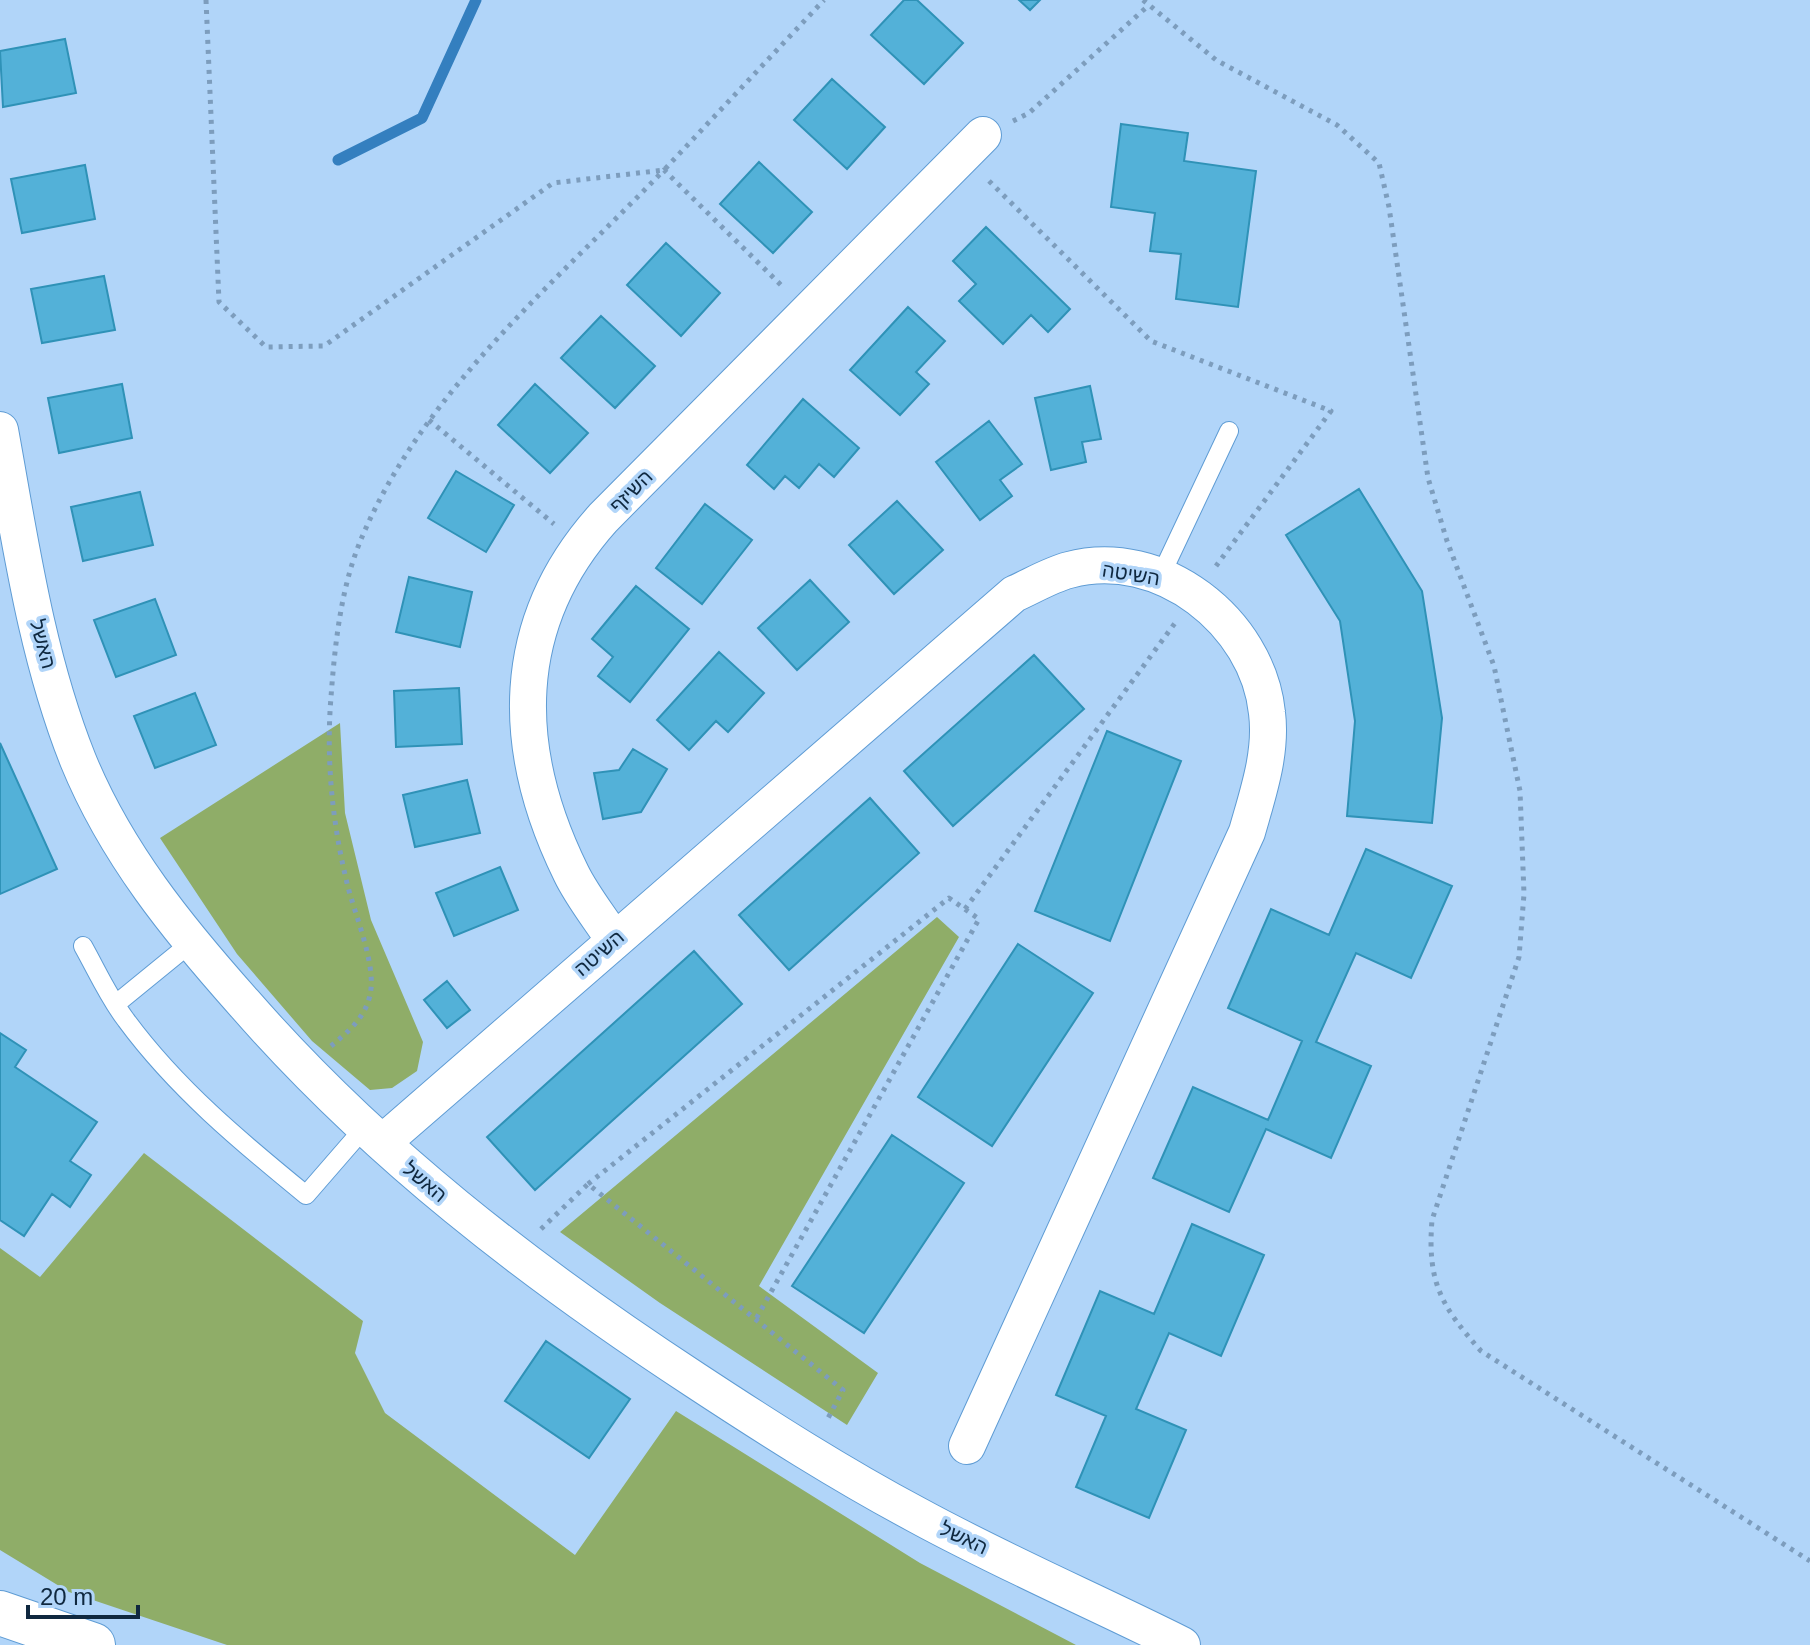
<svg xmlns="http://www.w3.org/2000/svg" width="1810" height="1645" font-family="Helvetica,Heebo,sans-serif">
	<rect width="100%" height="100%" fill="#b1d5f9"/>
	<!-- green -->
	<path fill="#8fad68" d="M340,723L345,813L371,920L423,1042L417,1071L392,1088L370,1090L312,1041L237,954L160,838Z
		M937,917L959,937L759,1286L878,1373L847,1425L660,1303L560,1232Z
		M144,1153L363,1321L355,1353L385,1413L575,1555L676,1411L920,1563L1076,1645H227L69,1592L0,1550V1248L40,1277Z"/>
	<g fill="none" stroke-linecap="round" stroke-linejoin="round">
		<!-- stream -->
		<path stroke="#347fbf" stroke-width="11" d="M338,160L422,118L476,0"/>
	</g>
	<!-- building -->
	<path fill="#53b1d8" stroke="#2f92b7" stroke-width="2" d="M904,0H917L963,43L924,84L871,35Z
		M1019,0H1040L1030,10Z
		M65,39L76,93L3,107L0,51Z
		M832,79L885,127L847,169L794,120Z
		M1121,124L1188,133L1184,161L1256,171L1238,307L1176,299L1181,254L1150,251L1155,213L1111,207Z
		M759,162L812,212L773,253L720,204Z
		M85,165L95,219L22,233L11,179Z
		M986,227L1070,309L1048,332L1031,315L1003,344L959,301L976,284L953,261Z
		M666,243L720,293L681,336L627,285Z
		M104,276L115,330L42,343L31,289Z
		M908,307L945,341L916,372L929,384L900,415L850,370Z
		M601,316L655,366L615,408L561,358Z
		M122,384L132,438L59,453L48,398Z
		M535,384L588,433L550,473L498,425Z
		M1090,386L1101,439L1082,442L1086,462L1051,470L1035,398Z
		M803,399L859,448L834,477L819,464L799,488L785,476L774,489L747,465Z
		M989,421L1022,464L1000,480L1012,496L980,520L936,462Z
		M456,471L514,505L486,552L428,518Z
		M1359,489L1422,591L1442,718L1432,823L1347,816L1355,721L1340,621L1286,535Z
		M140,492L153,545L83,561L71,507Z
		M897,501L943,550L894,594L849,545Z
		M705,504L752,540L702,604L656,568Z
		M409,577L472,592L460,647L396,632Z
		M810,580L849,622L797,670L758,628Z
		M636,586L689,629L630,702L598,676L613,657L592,639Z
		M155,599L176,655L116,677L94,620Z
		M719,652L764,693L728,732L716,721L689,750L657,720Z
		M1034,655L1084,709L953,826L904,771Z
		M459,688L462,744L396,747L394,691Z
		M195,693L216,745L155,768L134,716Z
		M1107,731L1181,761L1110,941L1035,911Z
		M0,743L57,869L0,894Z
		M633,749L667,769L641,812L603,819L594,773L619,770Z
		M467,780L480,833L415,847L403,795Z
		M870,798L919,853L789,970L739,915Z
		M1366,849L1452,886L1411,978L1356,953L1316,1042L1371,1066L1331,1158L1266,1129L1229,1212L1153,1178L1193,1087L1268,1120L1302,1041L1228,1008L1271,909L1329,935Z
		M500,867L518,910L454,936L436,893Z
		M1018,944L1093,993L992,1146L918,1097Z
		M694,951L742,1004L535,1190L487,1137Z
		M447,981L470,1010L447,1028L424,1000Z
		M0,1033L26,1050L15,1067L97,1122L70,1161L91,1175L70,1207L52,1194L24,1236L0,1220Z
		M892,1135L964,1183L864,1333L792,1286Z
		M1192,1224L1264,1255L1221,1356L1169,1333L1136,1409L1186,1430L1149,1518L1076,1487L1106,1416L1056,1395L1100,1291L1154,1314Z
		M546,1341L630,1399L589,1458L505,1401Z"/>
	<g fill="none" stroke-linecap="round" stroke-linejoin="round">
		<defs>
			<path id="lane" d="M1161,575L1229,431
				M83,946C97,971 109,998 126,1020C176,1088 241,1142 306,1195L365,1127
				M116,1004L192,942"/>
			<path id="street" d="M0,430C20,540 36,655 78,760C116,853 178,929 244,1003C374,1152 530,1272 695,1380C768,1428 840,1474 917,1515C1003,1562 1094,1601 1182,1645
				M614,940C600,918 582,896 571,873C510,749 508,624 603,518L983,135
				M382,1143L1014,594C1032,586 1050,575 1069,570C1160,545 1258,622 1267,713C1272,753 1258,793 1247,832L967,1446"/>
			<path id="secondary" d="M0,1613L93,1645"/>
		</defs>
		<!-- lane casing -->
		<use href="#lane" stroke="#5f9cd4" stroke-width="20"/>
		<!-- street casing -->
		<use href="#street" stroke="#5f9cd4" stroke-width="38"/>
		<!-- secondary casing -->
		<use href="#secondary" stroke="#5f9cd4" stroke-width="46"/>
		<!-- path -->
		<path stroke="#7d9dbd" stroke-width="5" stroke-dasharray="4 6" stroke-linecap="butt" d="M206,0L219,302L266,347L324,346L553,183L664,170L824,0
			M1143,0L1216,60L1337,125L1379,163L1389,207L1428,478L1447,541L1494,666L1520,791L1524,894L1519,957L1432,1220C1427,1282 1441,1306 1481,1351L1810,1561
			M1013,121L1029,113L1149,5
			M989,181L1151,341L1331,411L1216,566
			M429,420L554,524
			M965,909L1175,623
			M331,1046C348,1032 365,1018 370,995C377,965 354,913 347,883C332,822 326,758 331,697C335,643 341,586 362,537C425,389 555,283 664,170L783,287
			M588,1184L949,898L979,919L756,1319
			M541,1229L588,1184L843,1390L826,1422"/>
		<!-- lane -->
		<use href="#lane" stroke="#fff" stroke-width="18"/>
		<!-- street -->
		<use href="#street" stroke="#fff" stroke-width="36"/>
		<!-- secondary -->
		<use href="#secondary" stroke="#fff" stroke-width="44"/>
	</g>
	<g text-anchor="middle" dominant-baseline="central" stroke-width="7" stroke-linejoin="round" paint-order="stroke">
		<!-- street labels -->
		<g font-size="20" fill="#0f283f" stroke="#b1d5f9">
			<text transform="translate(631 491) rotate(-45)">השיזף</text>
			<text transform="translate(1131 574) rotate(9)">השיטה</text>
			<text transform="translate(43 644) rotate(75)">האשל</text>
			<text transform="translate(599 953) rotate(-41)">השיטה</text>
			<text transform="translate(425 1182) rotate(40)">האשל</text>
			<text transform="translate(964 1538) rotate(25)">האשל</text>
		</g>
	</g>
	<!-- scale -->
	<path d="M28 1605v12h110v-12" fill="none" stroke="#0f283f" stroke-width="4"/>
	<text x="40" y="1605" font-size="24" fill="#0f283f" stroke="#b1d5f9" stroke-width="6" paint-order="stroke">20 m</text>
</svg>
